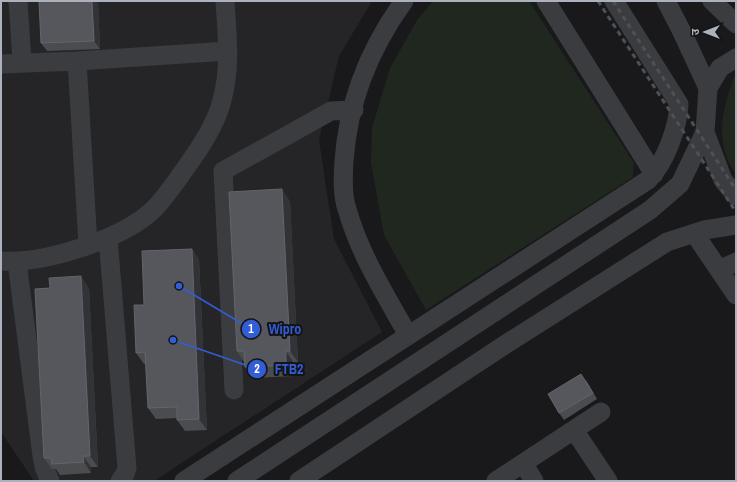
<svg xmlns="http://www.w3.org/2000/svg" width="737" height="482" font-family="'Archivo Narrow','Noto Sans Devanagari',sans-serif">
	<rect width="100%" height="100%" fill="#19191b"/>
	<!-- built -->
	<path fill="#252528" d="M1,1H372L339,56L319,140L334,239L382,332L154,481H34L1,432Z"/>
	<!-- green -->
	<path fill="#1f271f" d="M433,1H529L634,163L633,177L426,310L384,235L371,163L372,128L390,68L417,20Z
		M734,77H736V174C714,145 722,109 734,77Z"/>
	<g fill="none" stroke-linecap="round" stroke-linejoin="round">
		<!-- minor -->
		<path stroke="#3a3c40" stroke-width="19" d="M18,1L22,62
			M404,1C370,48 348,103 344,161C343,176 342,195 347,209C360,255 385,294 408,335
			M546,1L654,174
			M666,1L682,32L708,88L705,132L723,180L736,196
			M712,1L736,24
			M77,61L88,245
			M1,64L77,61L228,51
			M708,88L720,68L736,58
			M694,233L736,295
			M108,238L127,468L125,474L120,481
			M1,261C44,264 124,239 155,208C169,193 180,176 192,159C204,142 217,121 222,100C231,68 227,34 225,1
			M17,262L42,456L44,467L50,481
			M719,270L736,262
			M234,390L223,171L331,111L354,110
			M574,430L608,481
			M523,463L534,481
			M184,481L648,180C665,163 678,128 679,104L614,1
			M237,481L650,210L680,184L705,132
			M299,481L506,344L667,242L704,230L736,225
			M496,481L601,412"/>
		<!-- rail -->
		<path stroke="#4d5055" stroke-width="3" stroke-dasharray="5 4" stroke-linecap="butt" d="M598,1L736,212
			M613,1L736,190"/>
	</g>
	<!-- wall -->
	<path fill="#4a4c50" d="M39,1H98L100,49L47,51L41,43Z
		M290,201L298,362H293L294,376L252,378L245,367L244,362L237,351Z
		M192,249L199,260L207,430L185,431L177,420V418L156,419L148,408L146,364H144L136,353L144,305Z
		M89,288L98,467H91V473L60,475L56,469H52L44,458Z
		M586,380L597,399L564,420L559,413Z"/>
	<!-- shaded-wall -->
	<path fill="#323336" d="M92,1H98L100,49L94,41Z
		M282,189L290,201L298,362L290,351Z
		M192,249L199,260L207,430L199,419Z
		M81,276L89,288L98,467L90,456Z
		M286,351L293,362L294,376L286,365Z
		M83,456L91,467V473L84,462Z"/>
	<!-- building -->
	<path fill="#55575c" stroke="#62656a" d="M39,1H92L94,41L41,43Z
		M282,189L290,351H286V365L245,367L244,351H237L229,192Z
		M192,249L199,419L177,420V407L148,408L145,352L136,353L134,305H144L142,251Z
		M81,276L90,456H83L84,462L52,464L51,458H44L35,289L50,288L49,278Z
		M581,374L593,393L559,413L548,394Z"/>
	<!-- callouts -->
	<path fill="none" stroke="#325dd4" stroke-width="1.5" d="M179 286L251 329M173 340L257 369"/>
	<g fill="#325dd4" stroke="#141416" stroke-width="1.5">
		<circle cx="179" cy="286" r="4"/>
		<circle cx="173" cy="340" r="4"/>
		<circle cx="251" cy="329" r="10"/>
		<circle cx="257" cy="369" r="10"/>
	</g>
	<g font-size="12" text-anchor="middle" font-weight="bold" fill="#fff">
		<text x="251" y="333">1</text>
		<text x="257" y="373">2</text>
	</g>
	<g font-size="14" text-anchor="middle" font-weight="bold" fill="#325dd4" stroke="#141416" stroke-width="4" stroke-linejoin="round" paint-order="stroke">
		<text x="285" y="334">Wipro</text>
		<text x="289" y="374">FTB2</text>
	</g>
	<!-- border -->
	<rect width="737" height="482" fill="none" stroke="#abb2bb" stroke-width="4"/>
	<!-- north arrow -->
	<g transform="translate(705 32) rotate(270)" stroke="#141416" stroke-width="3" paint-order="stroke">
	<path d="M0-3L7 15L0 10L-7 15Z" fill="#abb2bb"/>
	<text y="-6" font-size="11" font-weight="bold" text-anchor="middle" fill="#abb2bb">उ</text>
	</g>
</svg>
